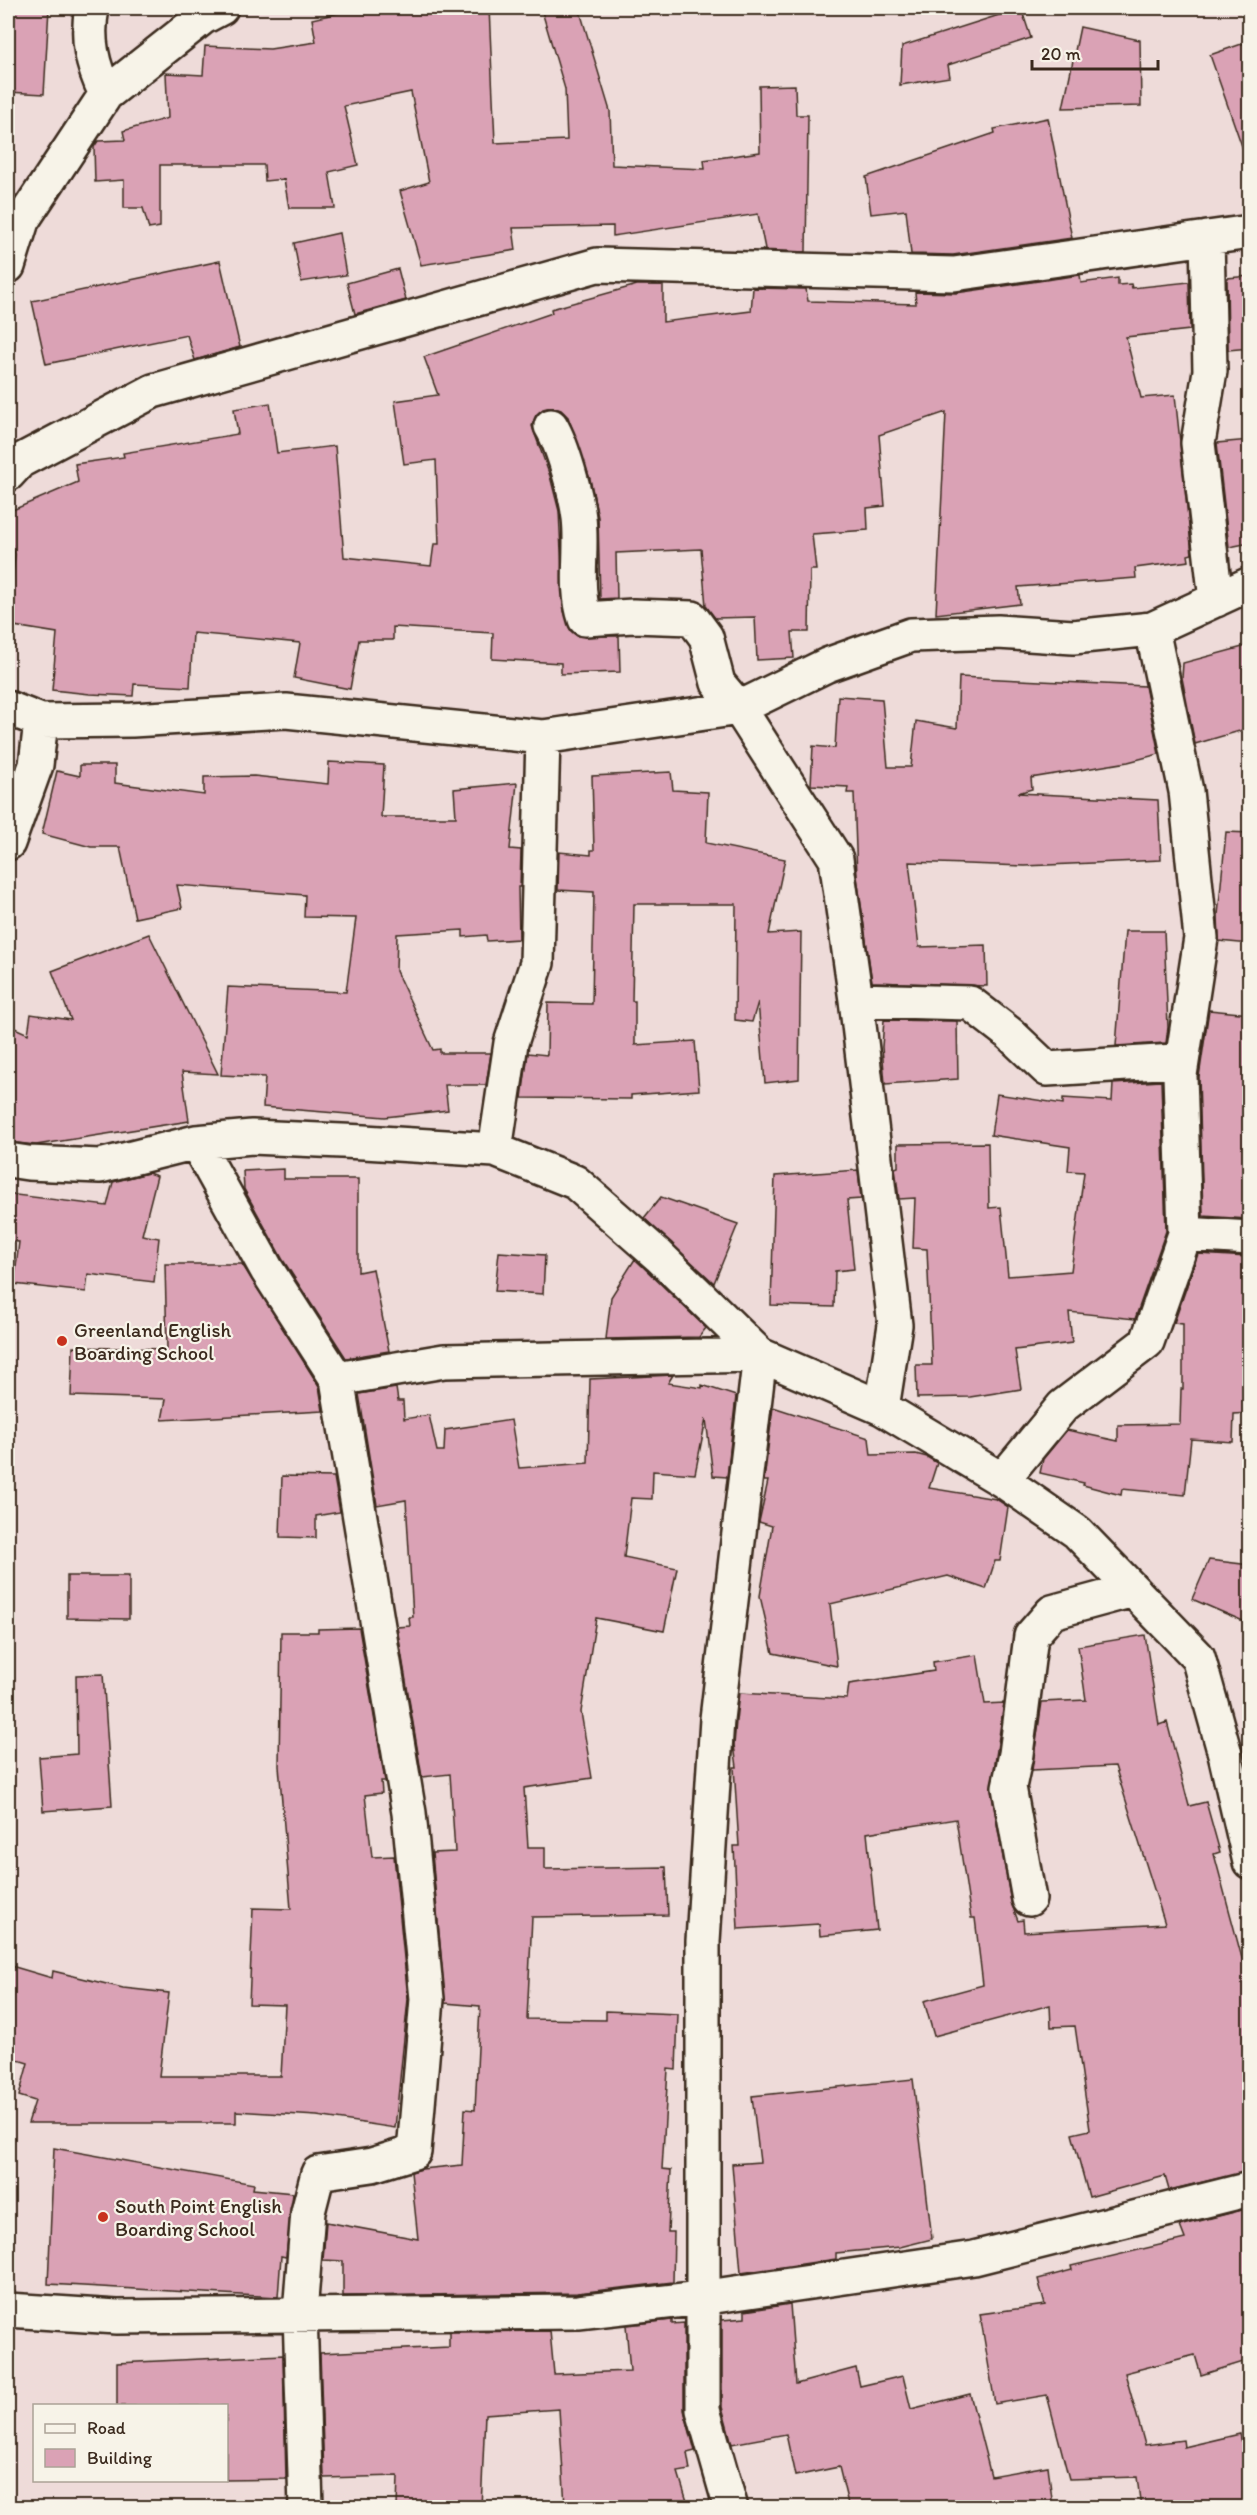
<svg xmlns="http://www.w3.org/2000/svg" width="1257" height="2515" font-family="Itim,sans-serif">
	<rect width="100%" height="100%" fill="#eedbd9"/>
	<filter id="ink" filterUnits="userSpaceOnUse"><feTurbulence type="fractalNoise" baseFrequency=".0167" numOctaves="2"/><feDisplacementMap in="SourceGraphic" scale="12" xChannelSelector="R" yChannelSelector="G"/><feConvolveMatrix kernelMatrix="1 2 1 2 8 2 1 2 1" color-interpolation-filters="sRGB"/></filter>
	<g filter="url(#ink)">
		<!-- building -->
		<path fill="#daa2b5" stroke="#3b2a1e" stroke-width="1.5" d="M8,8H49L44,94L8,92Z
			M360,8H489L495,143L567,140L565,89L541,8H579L610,111L612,165L705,169L704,160L760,152L759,86L795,85L796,115H808L806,252L759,250L765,249L758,214L613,236V226L513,228L516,250L421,265L400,191L429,182L411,92L344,106L358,165L329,172L335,208H289L284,179L265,181L264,165H160V227L149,229L143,208H124V180L95,182L94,147L98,141L125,140L123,131L168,118L166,73L203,75L205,46L270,49L316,42L312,19Z
			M1021,8L1031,38L948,65L950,77L900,85L902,46Z
			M1080,27L1140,40L1141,106L1063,108Z
			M1250,41V151L1244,152L1210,55Z
			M1048,118L1072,238L953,255L911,254L906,210L871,214L866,177L995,133L994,129Z
			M339,233L346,275L301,282L294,243Z
			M220,261L240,347L195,360L187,335L46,364L32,301Z
			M398,269L406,300L355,314L347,283Z
			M1080,275L1081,283L1118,278V285L1131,284L1132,288L1189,282L1190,330L1126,337L1141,398L1175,395L1192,554L1188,555L1189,561L1135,568L1136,578L1018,587L1020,604L936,614L946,412L879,435L885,506L867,508L868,530L812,534L816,570H810L809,632H792L794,658L757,660L755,617L715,618L706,606L701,549L616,553L617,598L600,599L598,517L590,479L568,417L561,410L551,407L543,409L536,415L532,426L550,476L559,511L564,611L571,631L577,636H619L620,672L561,674V663L492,659L493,633L393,627V640H359L350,689L294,678L300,643L193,633L190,687L134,684L133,696L90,694L52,690L57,633L8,625L15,554L8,535V512L78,482L75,464L124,457L123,453L238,434L234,409L270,403L277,453L335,446L344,557L431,566L434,544H439L436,460L404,464L395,401L438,395L424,357L552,313L551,309L637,285H663V322L751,311L753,288L806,289L808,301L916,304L915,292L956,293Z
			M1250,276V348L1228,350L1227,278Z
			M1250,440V543L1229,547L1217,443Z
			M1250,645V728L1195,744L1182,678L1183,663Z
			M959,677L1145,686L1159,754L1128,762L1031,778L1032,789L1018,793L1158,800L1161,860L1025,866L909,862L919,947L986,945L987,986L872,982L857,877L854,793H847L848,787L811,785L813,746L835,748L838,696L882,699L888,767H911L916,721L957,728Z
			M329,762L384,765L381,817H456L454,789L517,783L510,849L521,850L520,887H518L519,939L487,941L486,935L463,937V930L397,934L396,971L433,1050L440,1049V1053H491L486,1085H445L448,1110L385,1117L263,1107L265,1077L221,1075L228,987L346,992L356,918L304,917L305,895L177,885L182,908L135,918L120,847H91L42,834L57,771L80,776V765H115V783L204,795V777L254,776L328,784Z
			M671,772L673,790L708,792L706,843L785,859L769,934L801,932L799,1079L765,1083L758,1002L752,1022L735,1020L736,904H634L632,1001H635V1045L695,1041L699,1090L631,1095V1099L522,1098L528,1053L547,1055L548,1003L592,1004L594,892L558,890L559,852L591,855V850H594L592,776Z
			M1226,832L1250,833V944L1219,941L1218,915Z
			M1125,931H1164L1168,1027L1166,1043L1116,1046Z
			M149,934L218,1074L182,1072L189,1121L36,1145L8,1142V1025L28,1034L31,1014L71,1020L52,971Z
			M1209,1010L1250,1014L1248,1219L1203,1216L1199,1077Z
			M884,1020L957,1021L958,1079L885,1084L882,1047Z
			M1161,1081L1166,1231L1135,1319L1069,1312L1072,1343L1015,1350L1021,1389L970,1397L917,1398L916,1365H932L927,1249L913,1248L915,1198L899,1199L895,1168L898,1167V1144L988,1143L989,1208L1001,1207L1008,1276L1071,1271L1084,1172L1068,1171L1070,1147L991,1135L997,1094L1063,1104V1098L1112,1101L1113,1084Z
			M284,1169V1179H358V1272L373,1269L389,1351L346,1358L283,1260L244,1189L243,1171Z
			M858,1170L861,1199L847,1200L854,1269L835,1271L834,1307L771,1305L775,1176Z
			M148,1173L157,1176L142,1235L159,1238L154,1282L88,1274L86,1292L14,1284L19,1242L8,1241V1194L107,1206L113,1182Z
			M661,1197L738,1224L714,1283L644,1218Z
			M499,1252L545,1255L543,1294L495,1291Z
			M1198,1254L1248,1257L1250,1261V1413L1234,1414L1233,1442L1191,1439L1185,1495L1122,1489L1121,1495L1083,1485L1084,1483L1040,1473L1043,1459L1067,1430L1118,1441V1425L1180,1424L1181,1389H1183V1324L1174,1323Z
			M635,1259L706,1328L699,1337L606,1339L611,1297Z
			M165,1264H242L319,1386L323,1411L162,1420L166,1399L71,1396L73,1347L167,1349Z
			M673,1375L668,1383L702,1388V1385L736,1396L727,1477L713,1476L706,1419L695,1474L653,1471L652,1499L631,1498L624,1557L677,1568L664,1631L596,1618L581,1712L592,1778L524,1788L528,1847H545V1869L666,1867L668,1915L532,1917L527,2019L606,2020V2011L678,2014L676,2070L668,2069L662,2169L671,2170L668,2232H674L673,2282L577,2293L343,2296V2261L323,2260L326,2222L418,2239L411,2172L422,2169L462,2165L465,2109L475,2110L480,2006L445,2003L432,1853L455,1852L450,1774L422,1777L397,1627L410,1626L409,1617H413L406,1500L377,1505L359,1394L396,1388L398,1401H403L404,1419L429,1415L437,1451H444L445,1430L511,1420L519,1468L588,1463L590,1379Z
			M773,1407L869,1438L871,1455L916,1454L927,1457L937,1463L929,1488L996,1499L1008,1507L1000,1561H995L986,1589L948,1576L830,1604L837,1666L773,1653L760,1596L772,1526L759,1522L768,1481H764Z
			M282,1476L334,1477L340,1512L316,1516V1538L280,1537Z
			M1209,1560L1250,1565V1624L1192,1599Z
			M67,1576H129V1619L67,1618Z
			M359,1628L385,1781H381L382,1793L365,1795L372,1857L394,1856L408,1999L395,2128L317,2116L236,2111V2123H28L35,2101L19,2096L28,2063L8,2057V1965L52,1978L53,1971L123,1988L169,1993L159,2076H281L285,2005L249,2004L253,1908L291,1909L279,1766L281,1632H318V1629Z
			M1145,1635L1159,1725L1167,1722L1189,1806L1206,1802L1220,1852L1214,1854L1243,1962L1250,1961V2171L1169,2190L1165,2176L1089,2197L1072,2134L1090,2130L1075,2026L1051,2027L1050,2005L934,2036L924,2001L983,1985L975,1918H971L956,1819L867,1833L877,1930L820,1936L819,1924L738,1929L734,1846H739L734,1767H737L734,1745L736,1721L739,1693L847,1699L849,1684L934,1671L933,1662L977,1655L985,1704L1004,1703L991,1790L1011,1902L1018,1921L1023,1920L1024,1932L1165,1924L1115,1766L1032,1770L1042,1702L1086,1700L1078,1646Z
			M103,1674L112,1806L43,1811L39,1757L77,1754L76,1675Z
			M913,2079L932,2239L900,2247L836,2253V2259L741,2273L732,2164L760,2162L752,2096Z
			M54,2148L254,2184L253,2189L293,2193L286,2257L281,2256L278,2297L48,2284Z
			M1250,2208V2360L1201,2375L1195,2355L1125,2373L1145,2445L1183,2440L1184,2447L1240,2434L1243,2448L1250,2446V2508H1141L1137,2477L1069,2479L1047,2395L995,2404L980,2314L1045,2305L1038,2279L1072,2270L1071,2266L1185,2239L1180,2226Z
			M790,2304L796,2384L856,2368L860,2386L903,2376L911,2409L970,2394L991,2476L1048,2466L1053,2508H849L839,2467L795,2476L786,2434L732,2444L722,2407V2320L745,2318V2311Z
			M672,2320V2324L684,2323V2410L695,2451L687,2453L690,2470L678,2472L689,2508H631L630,2503L565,2506L559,2409L485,2414L481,2508H397L398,2476L324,2478L320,2353L449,2347V2332L550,2331L554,2374L630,2371L626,2325Z
			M283,2355L286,2479L226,2480V2406H117V2363Z"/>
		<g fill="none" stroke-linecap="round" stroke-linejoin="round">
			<defs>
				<path id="street" d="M92,8C86,39 92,65 106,94
					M1207,238L1210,371L1198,443L1216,600
					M8,266L22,221L106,94L202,18L221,8
					M551,426C563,446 576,494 579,518C583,552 574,586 585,619L633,616L692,618L706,637L718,683L739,708L836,859L856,1000L895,1325L882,1408
					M8,474L20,461L153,391L597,265L954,274L1250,232
					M1152,629L1186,791L1201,938L1180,1075L1185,1234
					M8,708L41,721
					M8,843L36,765L41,721L132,720L286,711L543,737L739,708L827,665L911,635L998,632L1073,637L1152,629L1250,584
					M856,1000L970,1003L1010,1034L1047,1069L1175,1061L1180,1075
					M196,1142L267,1270L337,1379L409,1813L427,1999L414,2152L372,2165L318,2173L308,2212L300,2313L306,2508
					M495,1150L511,1043L537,963L543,737
					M8,1160L28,1163L100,1166L196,1142L252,1137L364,1142L495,1150L575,1182L659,1256L760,1355L882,1408L1002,1480L1077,1532L1198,1657L1225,1754L1250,1862
					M337,1379L444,1361L760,1355L717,1719L703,1941V2410L731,2508
					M1002,1480L1063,1406L1147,1342L1185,1234L1250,1238
					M1029,1899L1009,1787L1016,1754L1031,1636L1052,1612L1133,1590
					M8,2310L117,2317L578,2312L701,2298L974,2258L1250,2189"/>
			</defs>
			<!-- street casing -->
			<use href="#street" stroke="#3b2a1e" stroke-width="38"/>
			<!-- street -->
			<use href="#street" stroke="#f7f3e8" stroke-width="33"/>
		</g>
	</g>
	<!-- markers -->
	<g fill="#c8321e" stroke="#f7f3e8" stroke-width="2">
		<circle cx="62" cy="1341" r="6"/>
		<circle cx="103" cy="2217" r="6"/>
	</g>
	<g text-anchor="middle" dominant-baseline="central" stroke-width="4.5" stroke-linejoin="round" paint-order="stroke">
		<!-- poi labels -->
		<g font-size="20" fill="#3b2a1e" stroke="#f7f3e8" text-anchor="start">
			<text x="74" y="1330">Greenland English<tspan x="74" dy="23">Boarding School</tspan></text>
			<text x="115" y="2206">South Point English<tspan x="115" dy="23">Boarding School</tspan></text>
		</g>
	</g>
	<!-- margin -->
	<rect width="1257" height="2515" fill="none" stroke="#f7f3e8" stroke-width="30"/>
	<rect x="15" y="15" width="1227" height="2485" fill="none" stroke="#3b2a1e" stroke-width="2" filter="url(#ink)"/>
	<!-- legend -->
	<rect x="33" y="2404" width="195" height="78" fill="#f7f3e8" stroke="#aca397" stroke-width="1.5"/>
	<rect x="45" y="2424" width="30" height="9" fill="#f7f3e8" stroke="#aca397" stroke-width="1.5"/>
	<text x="87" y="2434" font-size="18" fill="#3b2a1e">Road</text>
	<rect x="45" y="2449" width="30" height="18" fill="#daa2b5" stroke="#aca397" stroke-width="1.5"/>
	<text x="87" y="2464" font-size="18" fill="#3b2a1e">Building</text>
	<!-- scale -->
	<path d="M1032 60v9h126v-9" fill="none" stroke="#3b2a1e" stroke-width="3"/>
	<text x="1041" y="60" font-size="18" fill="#3b2a1e" stroke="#f7f3e8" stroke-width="4.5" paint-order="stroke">20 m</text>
</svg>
